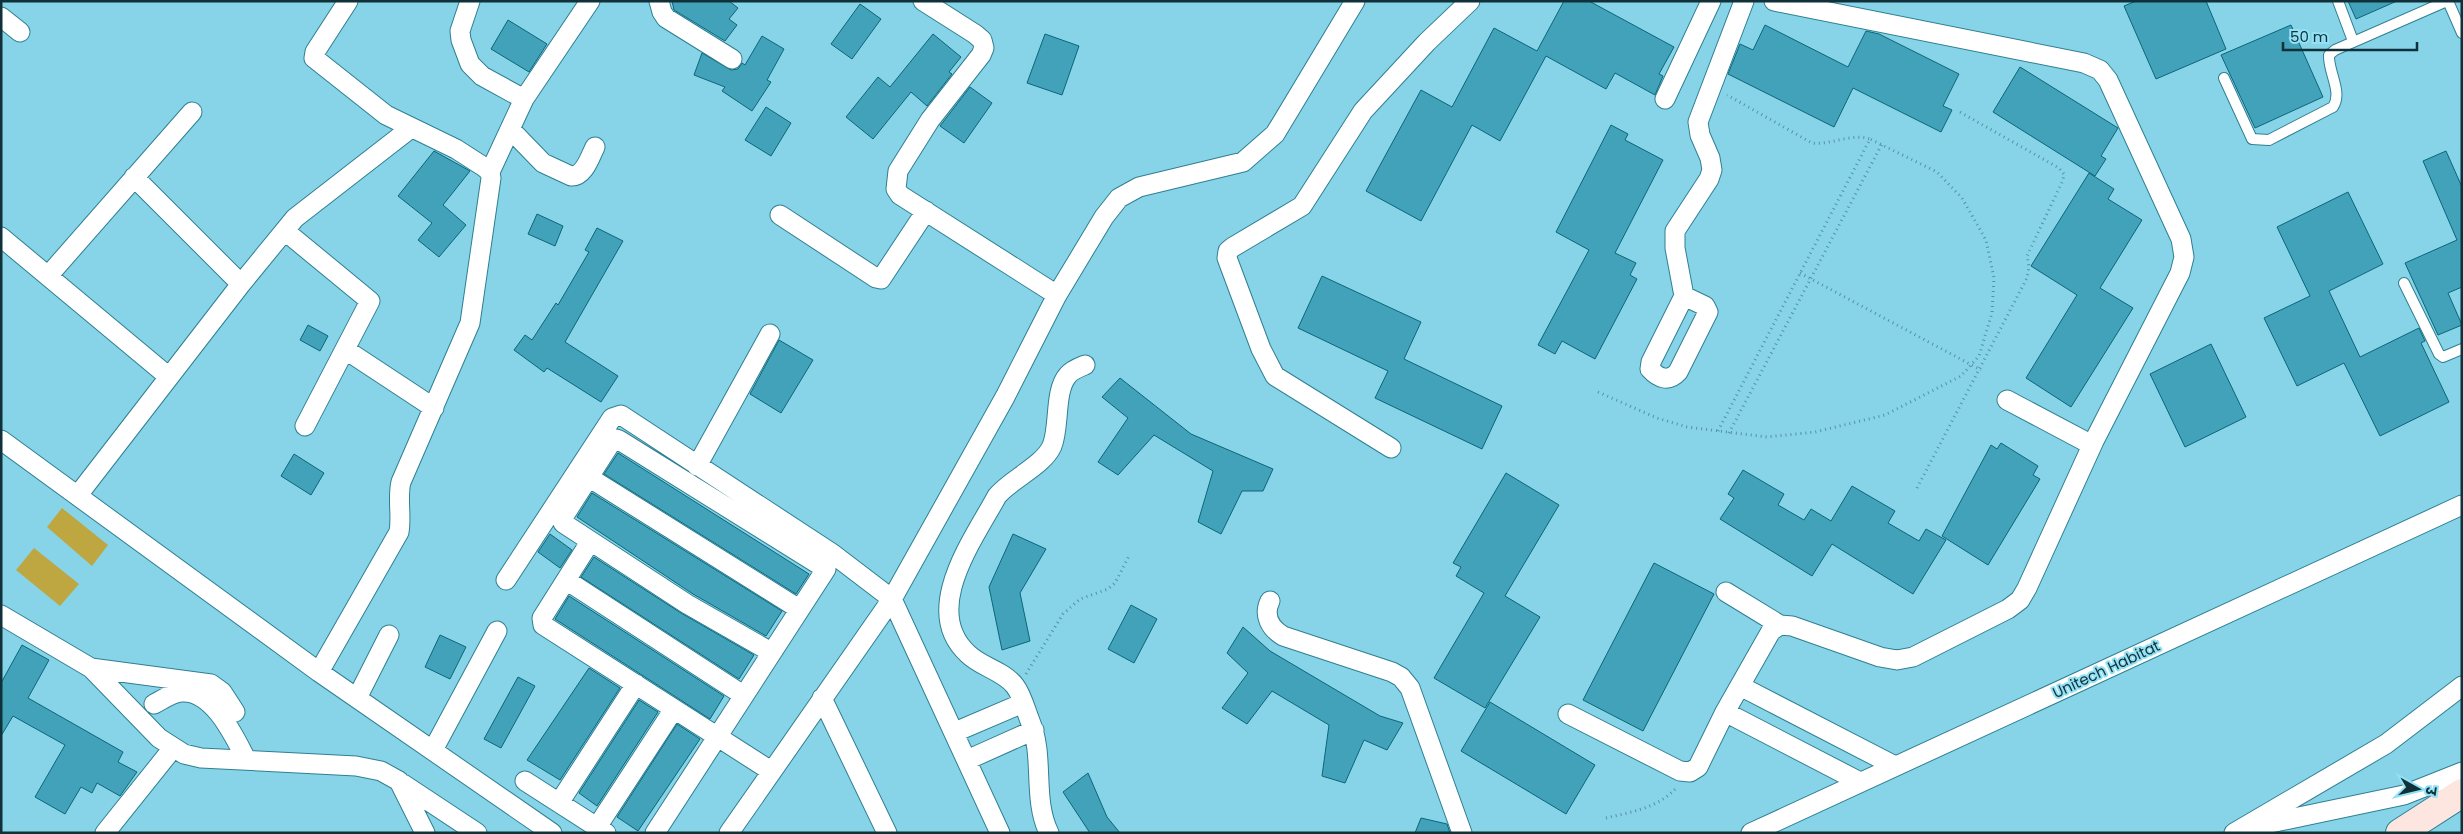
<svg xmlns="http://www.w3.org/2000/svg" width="2463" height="834" font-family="Poppins,'Noto Sans Devanagari',sans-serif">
	<rect width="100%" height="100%" fill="#87d4e8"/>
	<!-- green -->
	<path fill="#bea740" d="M62,508L108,545L92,566L47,527Z
		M34,548L79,584L60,606L16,570Z"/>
	<!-- building -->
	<path fill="#41a2b9" stroke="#0b6679" d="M672,1H729L738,8L729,19L737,25L725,41L674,10Z
		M1564,1H1589L1674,47L1659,74L1663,76L1655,95L1615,73L1606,89L1546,56L1500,141L1472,125L1421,221L1366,191L1421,90L1452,107L1494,28L1537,51Z
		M2136,1H2206L2226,49L2156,79L2124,6Z
		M2348,1H2397L2356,19Z
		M860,4L881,19L852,59L831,44Z
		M508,20L547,44L529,72L491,49Z
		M1765,25L1848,67L1866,31L1879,34L1959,74L1943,106L1952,110L1941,132L1853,88L1834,127L1728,74L1740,44L1753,50Z
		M2291,25L2323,97L2255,128L2221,55Z
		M933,34L961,57L949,72L952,74L927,106L911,92L873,139L846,117L878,77L890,87Z
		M1045,34L1079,46L1062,95L1027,83Z
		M762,36L784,49L767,80L771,82L752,111L722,91L725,87L694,75L702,53L731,70L738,69L742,63L745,65Z
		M2020,67L2118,128L2101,156L2106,159L2095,176L1993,112Z
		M970,87L992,103L964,143L940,126Z
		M766,107L791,123L771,156L745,140Z
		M1611,125L1628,134L1625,140L1663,160L1615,253L1636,263L1630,275L1637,279L1595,359L1562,341L1555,354L1538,345L1589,250L1556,232Z
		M434,151L470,171L443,205L466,225L439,257L418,240L432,223L398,196Z
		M2446,151L2462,187V287L2448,293L2462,325L2438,335L2405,263L2457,240L2423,161Z
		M2089,173L2114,189L2108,199L2142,220L2100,288L2133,308L2071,407L2026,378L2077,295L2031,266Z
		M2348,192L2383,264L2329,291L2360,357L2419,328L2425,341L2421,343L2449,402L2380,436L2344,363L2297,386L2264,318L2310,296L2277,227Z
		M537,214L563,226L555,246L528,234Z
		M597,228L623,241L565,342L618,376L601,402L547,368L544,372L514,350L525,335L532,340L556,303L558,305L589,252L585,250Z
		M1322,276L1421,322L1404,359L1502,406L1482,449L1375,398L1388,371L1298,328Z
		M308,325L328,336L320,351L300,340Z
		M779,340L813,360L781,413L750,394Z
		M2211,344L2246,417L2185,447L2150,374Z
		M1120,378L1191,434L1273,469L1263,491H1242L1221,534L1198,522L1213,471L1154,435L1118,475L1098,462L1128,418L1102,397Z
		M2001,443L2038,466L2033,475L2040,479L1988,565L1942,536L1991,445L1997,449Z
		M618,453L809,574L796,594L604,474Z
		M294,454L324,473L311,495L281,476Z
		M1743,470L1784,494L1778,505L1804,520L1811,509L1831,521L1852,486L1895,511L1888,523L1919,541L1926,529L1946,540L1913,594L1832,544L1812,576L1720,519L1734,498L1728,494Z
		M1506,473L1559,505L1505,596L1540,617L1485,708L1434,678L1484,593L1456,576L1461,567L1453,563Z
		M592,493L782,611L766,636L693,594L577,517Z
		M550,534L572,550L560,568L538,552Z
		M1013,534L1046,549L1020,593L1030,641L1002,650L989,587Z
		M594,557L681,613L754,655L739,679L581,577Z
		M1654,563L1714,594L1643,731L1583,700Z
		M569,596L724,696L710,719L555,619Z
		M1131,605L1157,619L1134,663L1108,649Z
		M1243,627L1270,651L1380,716L1403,723L1387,750L1364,740L1345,783L1322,776L1329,725L1272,691L1247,724L1222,708L1248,673L1227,653Z
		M440,635L466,647L450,679L425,667Z
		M22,645L49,660L28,698L123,752L118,762L137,772L120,796L97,783L92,793L81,787L65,814L35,797L65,745L13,716L1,736V683Z
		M589,668L620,688L560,780L527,760Z
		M518,677L535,686L501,748L484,739Z
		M639,700L658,712L597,806L579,793Z
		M1490,702L1595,765L1566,814L1461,751Z
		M677,724L700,739L638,831L617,817Z
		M1088,773L1107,817L1120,833H1090L1063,792Z
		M1421,818L1447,824L1450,833H1415Z"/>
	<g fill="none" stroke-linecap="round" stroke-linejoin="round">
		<defs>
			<path id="lane" d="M2338,1L2353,41
				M2448,1L2462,33
				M2224,78L2252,139L2269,140L2333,107C2343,92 2328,72 2329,55L2335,50L2447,1
				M2404,283L2439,354L2443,357L2462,349"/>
			<path id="street" d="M470,1L460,31L461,40L470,64L482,76L524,99
				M659,1L662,12L666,18L732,59
				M923,1L975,34L982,40L984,48L981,55L930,120L898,171L896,189L900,195L1057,295
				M1,17L20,32
				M1665,99L1711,1
				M510,129L543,163L571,176C584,177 590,157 595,147
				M490,172L524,99L590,1
				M134,177L241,284
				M780,215L876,278L881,279L926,211
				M285,231L370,301L305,426
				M1,237L169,377
				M48,276L192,112
				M1684,296L1705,306L1708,312L1678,372C1669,382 1659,379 1650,369L1651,362L1684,296L1675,248V231L1709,179L1712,170L1710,158L1700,135L1698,122L1744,1
				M346,350L434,408
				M2007,400L2092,445
				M1,440L319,672L552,833
				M1391,448L1275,376L1261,349L1227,258L1228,251L1233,247L1302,206L1363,111L1427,42L1470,1
				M697,466L770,334
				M590,478L799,609
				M78,495L241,284L295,218L411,128
				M590,542L542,618L543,625L771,771
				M506,580L612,418L621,415L833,554L892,599L1000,833
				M566,580L743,695
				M1726,592L1780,625
				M1270,601C1263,615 1270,628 1283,636L1392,672L1401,677L1410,688L1462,833
				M1,615L91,668L159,738L184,754L201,758L356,766L381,771L399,781L425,833
				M91,668L211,684L222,692L235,712
				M319,672L399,532C402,515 397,498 401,482L470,323L491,178L490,172L484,167L456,149L386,115L314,58L315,52L348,1
				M1740,686L1895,766
				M357,698L389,635
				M822,698L887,833
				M154,704C162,700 173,692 182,692C213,690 234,736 246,759
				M1725,712L1860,782
				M1568,714L1680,771L1690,772L1698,767L1725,712L1771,631L1780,625L1792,626L1880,657L1897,660L1913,657L2008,609L2020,600L2027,588L2094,441L2180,273L2184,257L2181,239L2108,80L2100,70L2084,63L1774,1
				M955,732L1023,703
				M433,750L497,631
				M967,760L1034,730
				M525,781L606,833
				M403,784L477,833
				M559,803L636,684
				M2256,826L2404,795L2462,772
				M597,827L674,709
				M105,833L173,748
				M655,833L826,569L619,440L616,439L612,441L562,519L563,523L687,604L771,652
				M729,833L892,599L1005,397L1057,295L1104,217L1119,198L1139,187L1243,162L1275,134L1355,1
				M1049,833C1032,798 1045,757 1030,721C1026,711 1022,695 1015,686C1004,671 981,667 968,654C920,610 974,539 997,496C1011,479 1043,466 1052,446C1060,427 1054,390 1068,375C1072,370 1080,367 1085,365
				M1751,833L2462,505
				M2234,833L2386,744L2462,686"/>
			<path id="secondary" d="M2400,833L2462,793"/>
		</defs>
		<!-- lane casing -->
		<use href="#lane" stroke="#2f7f92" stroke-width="12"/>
		<!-- street casing -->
		<use href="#street" stroke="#2f7f92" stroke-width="21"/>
		<!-- secondary casing -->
		<use href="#secondary" stroke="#2f7f92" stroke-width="30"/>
		<!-- path -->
		<path stroke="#5691a0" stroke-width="3" stroke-dasharray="1 4" stroke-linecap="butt" d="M1800,273L1981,370
			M1598,392L1657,418L1687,427L1767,437L1815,432L1885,415L1961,376L1979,356L1992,313L1994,278L1986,240L1962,198L1937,172L1870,139
			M1718,431L1870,139C1851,133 1832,145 1812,143L1727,95
			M1729,433L1882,144
			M1917,488L2027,278L2029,267L2027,256L2063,180L2064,174L2059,168L1958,111
			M1026,674L1063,614L1080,599L1108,589L1115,583L1130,554
			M1606,818C1631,812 1659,808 1677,787"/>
		<!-- lane -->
		<use href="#lane" stroke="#fff" stroke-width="10"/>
		<!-- street -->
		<use href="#street" stroke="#fff" stroke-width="19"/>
		<!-- secondary -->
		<use href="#secondary" stroke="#fee6e0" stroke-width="28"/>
	</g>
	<g text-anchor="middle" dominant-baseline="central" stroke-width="4" stroke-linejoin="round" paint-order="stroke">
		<!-- street labels -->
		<g font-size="15" fill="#103139" stroke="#93e1f5">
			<text transform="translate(2106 669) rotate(-25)">Unitech Habitat</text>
		</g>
	</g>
	<!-- border -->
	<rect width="2463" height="834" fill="none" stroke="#103139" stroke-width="5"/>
	<!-- north arrow -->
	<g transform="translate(2418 789) rotate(98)" stroke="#93e1f5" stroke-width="4" paint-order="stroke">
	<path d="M0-4L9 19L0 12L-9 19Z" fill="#103139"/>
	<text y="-8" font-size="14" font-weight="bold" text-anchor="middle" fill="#103139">उ</text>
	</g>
	<!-- scale -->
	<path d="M2283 42v8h134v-8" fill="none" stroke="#103139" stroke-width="2.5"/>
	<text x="2290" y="42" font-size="15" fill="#103139" stroke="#93e1f5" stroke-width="4" paint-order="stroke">50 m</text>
</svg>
